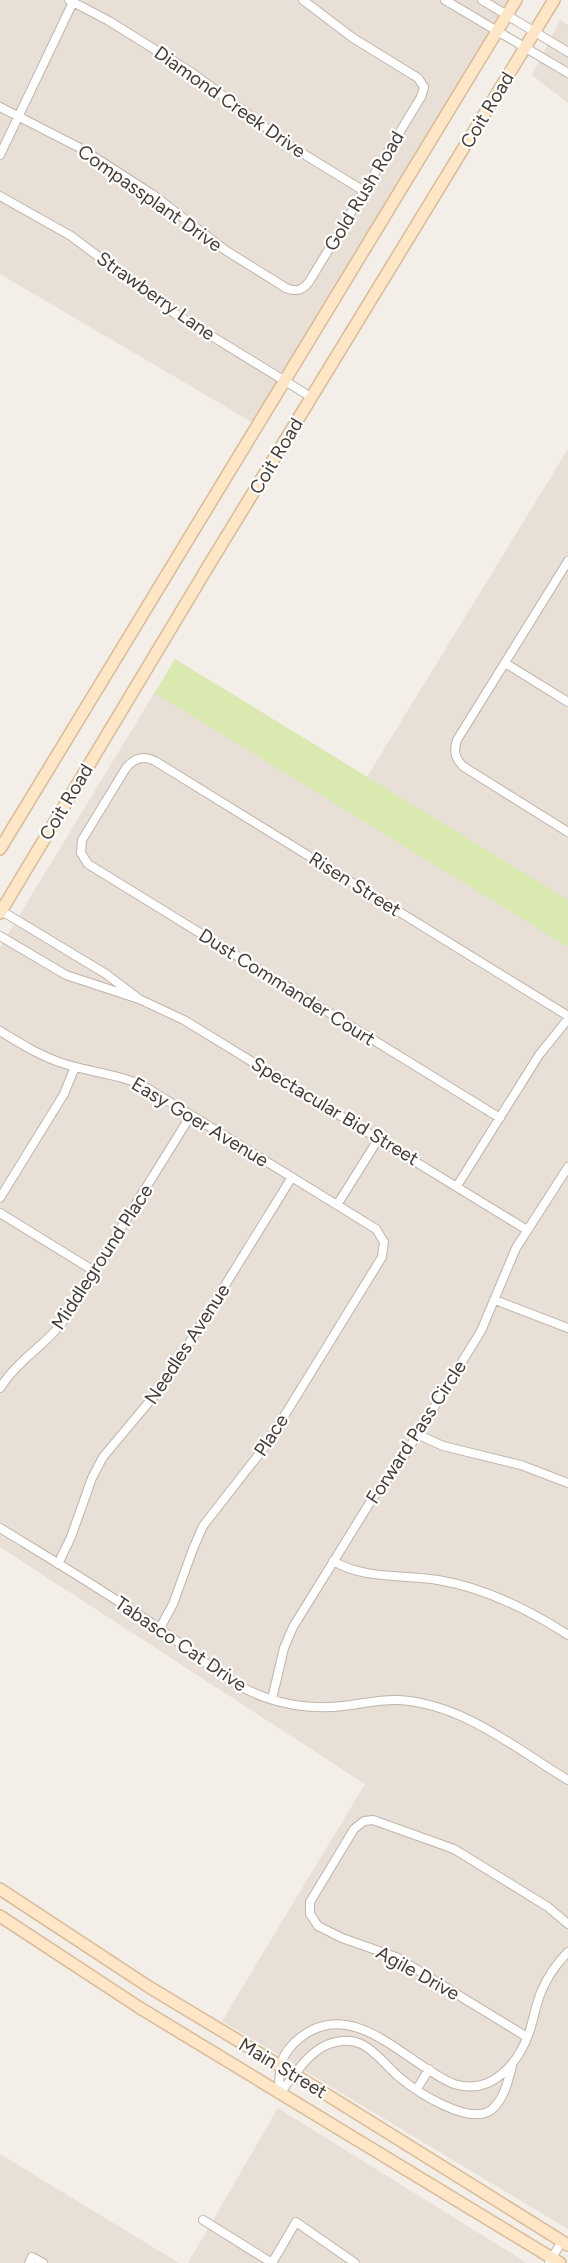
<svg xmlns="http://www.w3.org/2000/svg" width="568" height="2263" font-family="Figtree,sans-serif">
	<rect width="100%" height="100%" fill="#f4eee8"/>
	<!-- residential -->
	<path fill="#e8dfd6" d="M0,0H513L262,428L0,274Z
		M560,20L568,25V103L532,75Z
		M568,449V2229L222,2021L365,1784L0,1547V947L175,659L367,777Z
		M278,2108L527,2263H188Z
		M0,2154L179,2263H0Z"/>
	<!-- green -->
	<path fill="#dae9b0" d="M175,659L568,900V947L155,693Z"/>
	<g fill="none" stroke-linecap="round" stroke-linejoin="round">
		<defs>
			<path id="minor" d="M69,0L109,21L191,72L292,147L364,191
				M445,0L568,73
				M482,0L568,52
				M0,107L82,149L152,194L225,250L286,288C295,292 302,291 309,282L421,97L424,87L418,78L353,38L303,0
				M0,155L74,0
				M0,196L71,236L174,313L311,397
				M568,561L457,740C453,751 455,759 464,767L568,832
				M505,663L568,702
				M0,910L106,974L139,999L66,975L0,936
				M139,999L184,1020L527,1230
				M0,1031C21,1044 42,1057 65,1064C93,1073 121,1074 147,1088L376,1229L384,1242L382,1257L267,1444L203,1526L193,1549L173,1604L160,1628
				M500,1118L88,864L81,853L82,840L126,768C134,758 144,755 155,761L568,1016
				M457,1186L539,1055L568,1019
				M0,1198L64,1094L75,1067
				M337,1205L379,1138
				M0,1213L94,1271
				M495,1300L568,1328
				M0,1388C17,1361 43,1347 62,1323L191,1115
				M417,1434L443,1446L521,1465L568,1483
				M0,1528C54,1561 108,1593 160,1629C194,1652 225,1683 264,1697C289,1706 316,1709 343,1706C362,1704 380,1699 399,1700C463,1704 515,1748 568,1780
				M333,1561C366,1580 402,1574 438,1580C486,1588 528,1609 568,1635
				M58,1564L71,1537L92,1478L103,1457L164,1384L292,1177
				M272,1699L284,1648L293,1627L374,1496L401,1461L481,1331L516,1248L568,1167
				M527,2037L396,1957L342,1938L318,1926L310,1914V1902L354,1829L364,1821L373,1820L454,1849L548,1907L568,1924
				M417,2089L429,2069
				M279,2094C279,2068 279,2054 301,2037C355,1996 407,2065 454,2084C492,2096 519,2063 530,2030C534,2017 536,2003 542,1990C548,1976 557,1963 568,1952
				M279,2094C294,2077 307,2052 329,2044C364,2031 377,2058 399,2077C417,2092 469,2126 491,2110C504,2100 508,2081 512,2066
				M203,2220L272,2263
				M29,2263L32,2257L43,2263
				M272,2263L296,2222L355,2263
				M549,2263L562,2241"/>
			<path id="secondary" d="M0,849L516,0
				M0,913L209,565L554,0
				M0,1889L149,1987L292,2073L568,2245
				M0,1916L140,2008L560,2263"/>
		</defs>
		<!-- minor casing -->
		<use href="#minor" stroke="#c0b4aa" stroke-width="10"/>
		<!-- secondary casing -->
		<use href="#secondary" stroke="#d8bb99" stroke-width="14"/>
		<!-- minor -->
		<use href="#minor" stroke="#fff" stroke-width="8"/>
		<!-- secondary -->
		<use href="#secondary" stroke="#ffe6c7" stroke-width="11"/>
	</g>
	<g text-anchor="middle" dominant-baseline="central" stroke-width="4.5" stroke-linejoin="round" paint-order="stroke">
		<!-- street labels -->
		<g font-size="19" fill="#473d36" stroke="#fff">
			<text transform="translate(230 102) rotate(35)">Diamond Creek Drive</text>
			<text transform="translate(487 110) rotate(-59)">Coit Road</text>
			<text transform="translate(364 191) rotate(-59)">Gold Rush Road</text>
			<text transform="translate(150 198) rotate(35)">Compassplant Drive</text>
			<text transform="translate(156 296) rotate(35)">Strawberry Lane</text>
			<text transform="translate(276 456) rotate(-59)">Coit Road</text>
			<text transform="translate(66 802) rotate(-59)">Coit Road</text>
			<text transform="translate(355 884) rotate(32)">Risen Street</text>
			<text transform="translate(287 987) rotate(32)">Dust Commander Court</text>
			<text transform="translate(335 1111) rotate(31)">Spectacular Bid Street</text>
			<text transform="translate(200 1122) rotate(31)">Easy Goer Avenue</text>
			<text transform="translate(102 1257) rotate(-57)">Middleground Place</text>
			<text transform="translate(187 1344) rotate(-57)">Needles Avenue</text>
			<text transform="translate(416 1432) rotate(-57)">Forward Pass Circle</text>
			<text transform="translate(271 1435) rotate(-57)">Place</text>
			<text transform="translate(181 1644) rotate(34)">Tabasco Cat Drive</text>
			<text transform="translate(418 1973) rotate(29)">Agile Drive</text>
			<text transform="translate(283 2068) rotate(31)">Main Street</text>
		</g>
	</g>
</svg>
